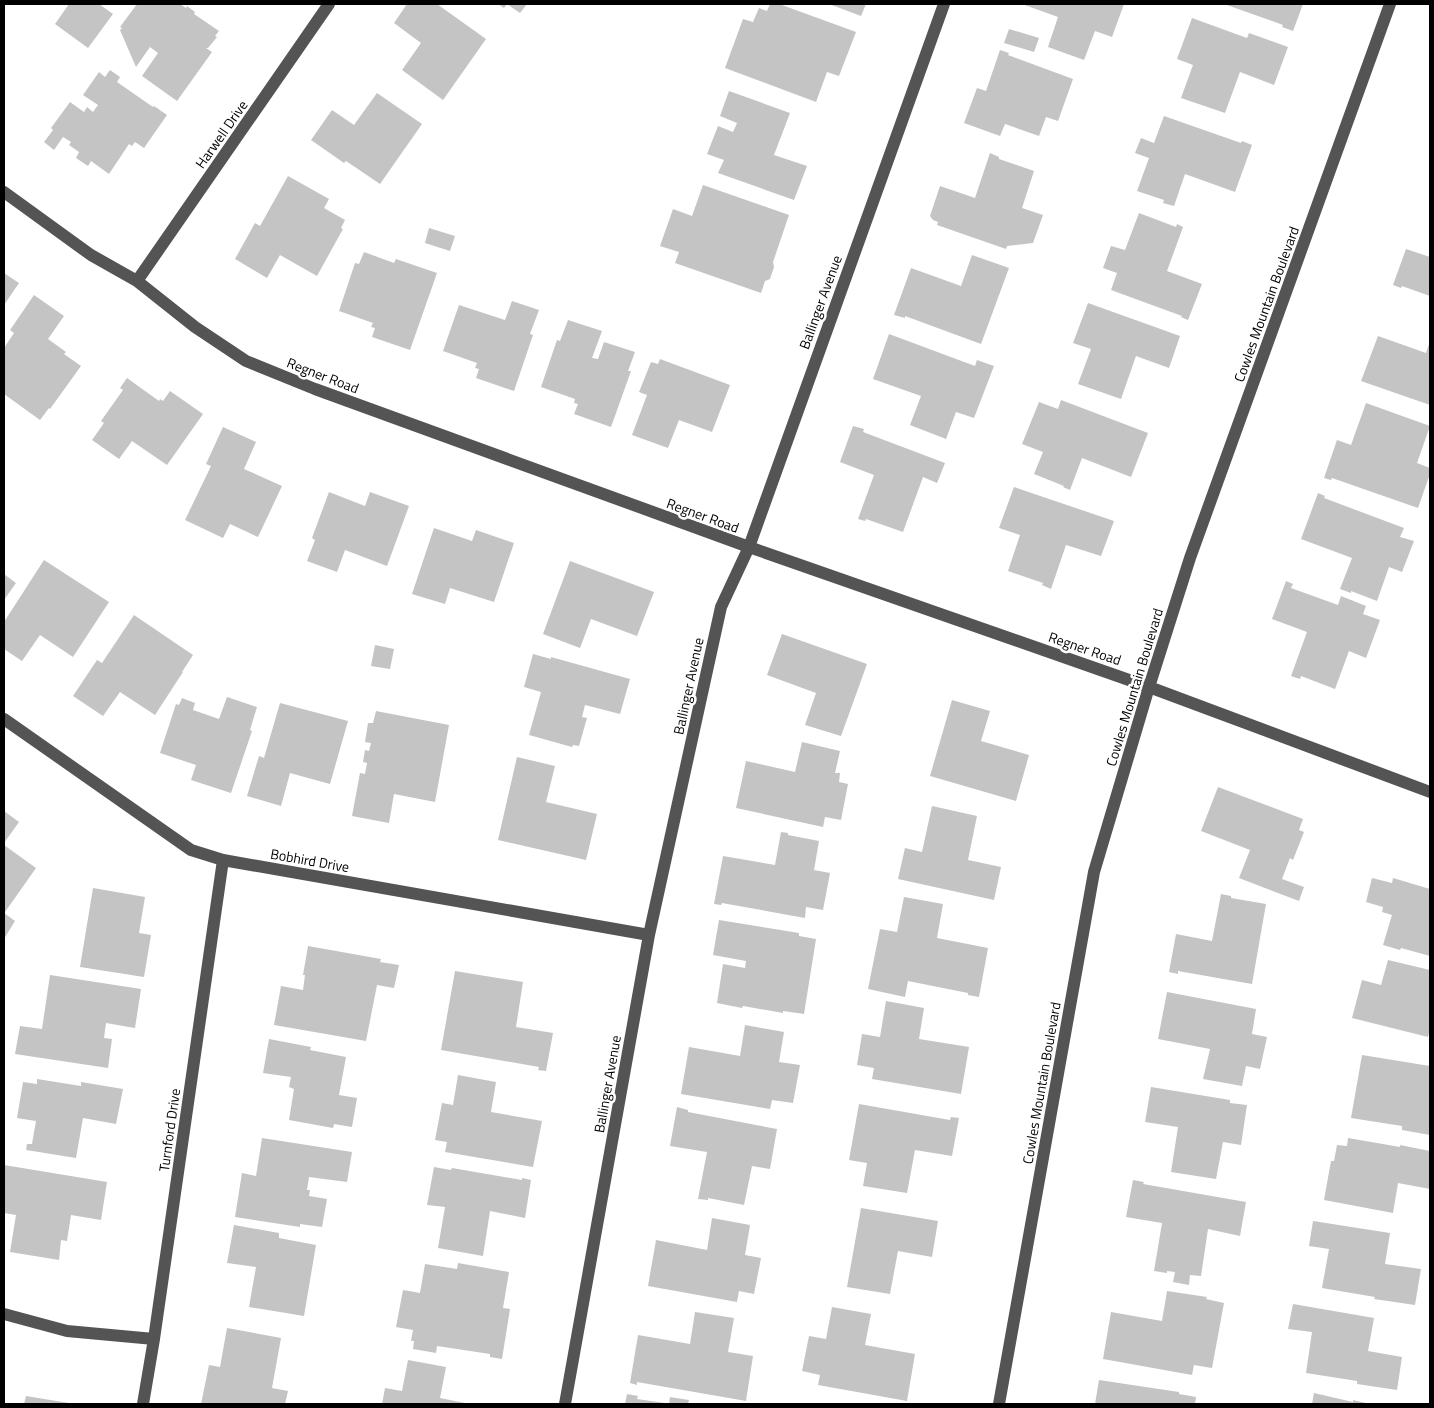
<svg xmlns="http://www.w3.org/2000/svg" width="1434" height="1408" font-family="'Titillium Web',sans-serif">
	<rect width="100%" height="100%" fill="#fff"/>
	<!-- building -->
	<path fill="#c4c4c4" d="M69,4H99L113,14L88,48L55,24Z
		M137,4H180L186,8L187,6L195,12L194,14L219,31L215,36L217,37L208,48H206L212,52L177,101L142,76L158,53L150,47L136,67L120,30L122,28L120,27Z
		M407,4H437L486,39L443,100L402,70L421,43L394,23Z
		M498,4H527L520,13L507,4L504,8Z
		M770,4H783L782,5L856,32L839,76L827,72L816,102L725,68L743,19L753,22L759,8L767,11Z
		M829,4H866L861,16Z
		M1022,4H1124L1112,37L1095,31L1084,60L1048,47L1058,17Z
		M1224,4H1303L1293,31L1282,27L1283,25Z
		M1192,18L1247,38L1249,33L1288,47L1274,85L1240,72L1225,113L1181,98L1193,65L1177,59Z
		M1009,29L1039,38L1034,52L1004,43Z
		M1000,50L1009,53L1008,55L1073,79L1058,121L1046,117L1039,136L1005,124L1000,136L964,123L977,88L986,91Z
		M110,70L120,77L117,82L153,107L154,106L167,115L144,148L135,142L132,146L129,144L109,174L91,161L88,166L76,158L79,152L69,145L71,142L63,137L54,150L44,142L53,130L51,128L70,102L84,112L87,107L93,112L98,105L83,95L99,72L105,77Z
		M729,91L790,113L774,155L807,166L794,200L718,173L724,160L707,154L718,126L733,132L737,123L720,116Z
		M377,93L422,124L380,184L346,161L344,163L311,140L332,110L354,125Z
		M1164,116L1241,143L1242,141L1252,145L1235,192L1185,174L1174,206L1163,203L1164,200L1137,191L1149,158L1135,153L1141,138L1154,143Z
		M990,153L999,157V159L1034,171L1022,208L1043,215L1033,243L1007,246L1006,249L937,225L938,222L933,220L930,216L940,186L975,198Z
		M288,176L329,199L324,208L345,220L341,228L343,229L317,276L280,255L267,278L235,259L255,223L260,226Z
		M703,185L789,215L773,262L774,267L770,279L765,281L761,293L675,263L679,252L660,246L673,209L692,216Z
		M1139,213L1176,227L1177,224L1183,227L1167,271L1202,284L1188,320L1181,317L1182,316L1111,290L1117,273L1103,268L1111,246L1125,250Z
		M429,228L455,236L450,251L425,243Z
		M1406,249L1430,257V296L1402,286L1401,288L1393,285Z
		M364,252L394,263L396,259L437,273L410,350L372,337L375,328L371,327L373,323L339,311L355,263L359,264Z
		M972,255L1009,268L981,344L905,316V318L894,315L911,268L961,286Z
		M4,273L19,283L4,305Z
		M34,295L64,316L48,339L66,352L64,354L81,366L50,409L49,408L40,420L4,394V348L14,333L10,330Z
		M512,301L539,310L530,334L533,335L514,391L476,378L479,369L475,368L477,363L443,351L459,305L505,320Z
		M1088,303L1180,336L1169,368L1136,356L1121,399L1078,384L1091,349L1073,343Z
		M568,320L602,331L592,358L598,359L604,342L635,352L628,371H631L611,427L574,414L578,404L574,403L575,399L541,387L557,340L560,341Z
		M889,334L975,366L977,360L994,366L974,418L956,412L946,439L910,425L921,396L873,379Z
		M1378,336L1426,353L1430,341V405L1361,381Z
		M660,359L730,385L712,432L679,420L668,448L632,435L647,395L639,392L651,362L658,364Z
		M127,378L159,401L160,399L163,401L170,391L203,414L167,465L132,441L119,459L92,440L104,423L101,421L123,390L120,388Z
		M1061,400L1148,433L1131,477L1082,458L1070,490L1063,487L1064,486L1034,474L1043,452L1022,444L1039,402L1058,409Z
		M1366,403L1430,426L1417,463L1430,468V474L1418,508L1332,478L1331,480L1324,478L1337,440L1351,445Z
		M853,426L864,429L863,432L945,463L937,483L923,477L903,532L866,519L865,521L858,519L874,475L840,462Z
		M223,427L256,442L244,469L282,486L258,537L230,524L223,538L185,520L211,466L206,464Z
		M1014,487L1114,521L1101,556L1066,545L1051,589L1042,585L1043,583L1008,571L1020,535L999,528Z
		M329,492L365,506L370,492L409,506L387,566L345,550L337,572L307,561L315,540L312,538Z
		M1318,493L1325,496L1324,498L1404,528L1400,537L1414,541L1402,572L1389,567L1377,601L1351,591V593L1340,589L1352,558L1301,539Z
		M434,528L472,541L476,530L514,543L494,602L450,588L445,604L412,594Z
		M44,560L109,602L73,657L40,635L22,661L4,649V622Z
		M570,561L654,592L637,636L591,619L580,648L543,634Z
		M4,574L16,583L4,600Z
		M1286,581L1293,584L1291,588L1338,605L1341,596L1366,606L1363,614L1380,620L1366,658L1349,651L1335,689L1301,676L1300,679L1291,676L1307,632L1272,619Z
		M134,615L193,655L182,672H183L155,715L120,692L103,716L73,696L97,660L102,663Z
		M782,634L867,664L841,736L805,725L816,693L767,675Z
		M375,645L394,649L390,669L371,666Z
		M533,654L551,659V657L630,679L620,714L585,705L582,717L587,718L579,746L573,745L572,747L529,735L541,692L524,687Z
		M227,697L257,707L250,730L252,731L231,793L191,780L196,765L160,753L176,704L179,705L182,698L195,703L193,710L219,719Z
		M952,700L990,711L981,741L1029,755L1016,801L930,776Z
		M280,703L348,721L330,784L290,773L281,806L247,796L259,756L264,758Z
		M376,711L449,725L435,802L394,794L389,823L352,816L360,773L365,774L367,763L363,762L365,750L369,751L371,743L365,742L368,723H373Z
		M802,742L840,751L835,773H840L839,782L848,784L841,820L825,817L823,827L736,808L746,761L795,772Z
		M517,757L555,766L546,802L597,814L586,860L498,840Z
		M1218,787L1303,819L1299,830L1304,832L1293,860L1290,858L1282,879L1304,887L1299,901L1239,878L1250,850L1201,831Z
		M932,806L977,816L968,860L1001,867L994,900L898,879L905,848L922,852Z
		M4,811L19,822L4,843Z
		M781,832L788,833V835L819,841L814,870L830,873L823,910L806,907L805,918L722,903L721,905L714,904L723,856L775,865Z
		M4,845L36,868L5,912L4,911Z
		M1372,878L1392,883L1393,878L1430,889V956L1401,948L1400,950L1383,945L1392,915L1382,912L1383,907L1366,902Z
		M93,888L145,897L139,933L151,935L144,977L80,967Z
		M1221,894L1231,896V898L1266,904L1252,984L1178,971V974L1169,972L1176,934L1212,941Z
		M904,897L943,904L937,938L988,948L979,997L968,995V993L908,981L905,997L868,989L880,929L897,932Z
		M4,913L15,921L4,939Z
		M719,920L799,933V936L816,939L804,1014L783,1011V1013L743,1006L742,1008L717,1003L723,964L745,968L746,961L713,955Z
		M308,946L381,959L380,962L399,965L394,988L377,985L366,1041L274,1025L281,986L303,990L305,975H303Z
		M1388,960L1430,970V1029L1428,1037L1352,1018L1362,980L1381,985Z
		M455,971L523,982L516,1027L553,1033L546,1071L538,1070L539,1067L441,1050Z
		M50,975L141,989L135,1028L106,1023L104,1038L112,1039L108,1068L15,1054L20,1026L42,1029Z
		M1167,992L1256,1009L1252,1034L1267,1037L1260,1069L1246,1066L1242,1086L1203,1079L1210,1049L1158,1039Z
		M886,1001L924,1008L919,1039L969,1047L961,1094L872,1079L874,1068L857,1065L862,1034L880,1037Z
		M745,1025L784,1032L779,1062L800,1065L793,1103L772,1100L770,1109L681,1094L689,1047L740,1056Z
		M269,1039L311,1047L310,1050L346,1057L339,1095L357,1098L352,1127L334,1124L333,1128L289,1120L294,1089L289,1087L291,1077L263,1073Z
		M1362,1055L1430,1066V1135L1402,1130V1126L1351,1118Z
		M458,1075L496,1082L491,1112L542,1121L533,1167L445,1152L447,1142L435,1140L442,1103L453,1105Z
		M37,1079L81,1086V1082L123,1089L116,1124L83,1118L76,1158L26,1150L27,1144H32L36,1121L17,1118L23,1082L37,1084Z
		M1151,1087L1230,1100V1103L1247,1105L1241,1145L1223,1142L1216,1179L1171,1172L1178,1127L1145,1122Z
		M859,1104L950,1120L951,1117L959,1118L952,1156L915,1150L907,1193L863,1186L867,1163L849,1160Z
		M677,1107L688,1110V1112L777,1129L770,1169L752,1166L744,1205L708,1198V1200L698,1199L707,1152L670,1146Z
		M262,1138L352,1152L347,1182L309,1177L307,1190H310L309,1196L327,1199L322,1227L300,1224V1227L235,1217L242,1173L256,1176Z
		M1348,1138L1400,1147V1145L1430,1151V1189L1398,1183L1393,1213L1324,1200L1331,1161H1334L1337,1145L1347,1146Z
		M4,1165L107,1182L101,1220L71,1215L67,1241L61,1240L59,1260L10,1252L16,1215L4,1213Z
		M434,1167L451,1170L452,1168L522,1180V1178L531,1180L525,1218L490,1211L483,1256L438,1248L445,1207L427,1205Z
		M1133,1180L1144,1182L1143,1184L1246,1202L1240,1236L1208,1229L1201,1276L1190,1275L1189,1285L1173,1282L1175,1272L1167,1271V1273L1154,1271L1162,1223L1126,1217Z
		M861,1208L938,1221L932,1257L898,1251L890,1294L847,1287Z
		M712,1218L750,1225L745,1255L761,1258L754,1294L739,1291L737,1302L648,1286L656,1240L707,1250Z
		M1313,1221L1390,1233L1385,1264L1421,1269L1415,1305L1374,1299L1375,1297L1322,1288L1329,1249L1309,1246Z
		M234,1225L279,1233V1238L316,1245L304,1316L249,1307L256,1267L227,1263Z
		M458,1263L509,1272L503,1308L510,1309L502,1359L490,1357V1354L437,1346L436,1353L413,1349L414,1341H411L413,1330L396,1327L403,1290L420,1293L425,1264L457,1269Z
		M1167,1291L1207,1297L1206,1299L1224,1303L1212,1368L1194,1365L1192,1375L1103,1359L1111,1312L1162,1321Z
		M1293,1304L1374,1318L1368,1351L1402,1357L1397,1390L1357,1384V1381L1306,1373L1312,1332L1288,1329Z
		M832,1307L871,1314L865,1345L915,1354L907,1401L818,1385L820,1375L802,1371L809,1336L826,1339Z
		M695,1312L734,1318L728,1352L753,1356L746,1401L637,1382V1385L630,1383L638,1335L690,1344Z
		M227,1328L281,1338L272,1388L288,1391L285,1404H201L209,1365L220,1367Z
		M408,1360L446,1367L440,1398L470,1404H382L385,1388L402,1391Z
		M1099,1380L1179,1392V1394L1196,1397L1195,1404H1095Z
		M1314,1393L1353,1402V1400L1370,1404H1312Z
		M627,1394L638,1396L637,1399L665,1403V1404H625Z
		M26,1396L69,1403L68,1404H24Z
		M670,1397L689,1400L688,1404H669Z"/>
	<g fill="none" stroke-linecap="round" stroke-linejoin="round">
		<!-- minor -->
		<path stroke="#545454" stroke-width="12" d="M4,192L91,255L137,281L195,327L246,361L315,389L749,547L1149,687L1430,792
			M137,281L329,4
			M4,719L191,850L223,860L649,935
			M4,1314L67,1331L154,1339
			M143,1404L154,1339L223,860
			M565,1404L649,935L721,607L749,547L944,4
			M999,1404L1094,872L1149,687L1190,558L1390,4"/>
	</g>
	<g text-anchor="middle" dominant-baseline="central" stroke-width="5" stroke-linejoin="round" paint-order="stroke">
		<!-- street labels -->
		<g font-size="14" fill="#000" stroke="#fff">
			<text transform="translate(221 134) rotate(-55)">Harwell Drive</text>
			<text transform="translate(820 302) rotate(-70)">Ballinger Avenue</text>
			<text transform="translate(1266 304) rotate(-70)">Cowles Mountain Boulevard</text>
			<text transform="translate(323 375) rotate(21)">Regner Road</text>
			<text transform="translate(703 515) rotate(20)">Regner Road</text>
			<text transform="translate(1085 648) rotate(19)">Regner Road</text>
			<text transform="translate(688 686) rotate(-78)">Ballinger Avenue</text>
			<text transform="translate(1134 687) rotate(-73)">Cowles Mountain Boulevard</text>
			<text transform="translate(310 860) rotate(10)">Bobhird Drive</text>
			<text transform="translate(1041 1083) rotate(-80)">Cowles Mountain Boulevard</text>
			<text transform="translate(607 1084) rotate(-80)">Ballinger Avenue</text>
			<text transform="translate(169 1130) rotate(-82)">Turnford Drive</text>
		</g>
	</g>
	<!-- border -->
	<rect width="1434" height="1408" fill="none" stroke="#000000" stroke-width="10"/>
</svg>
